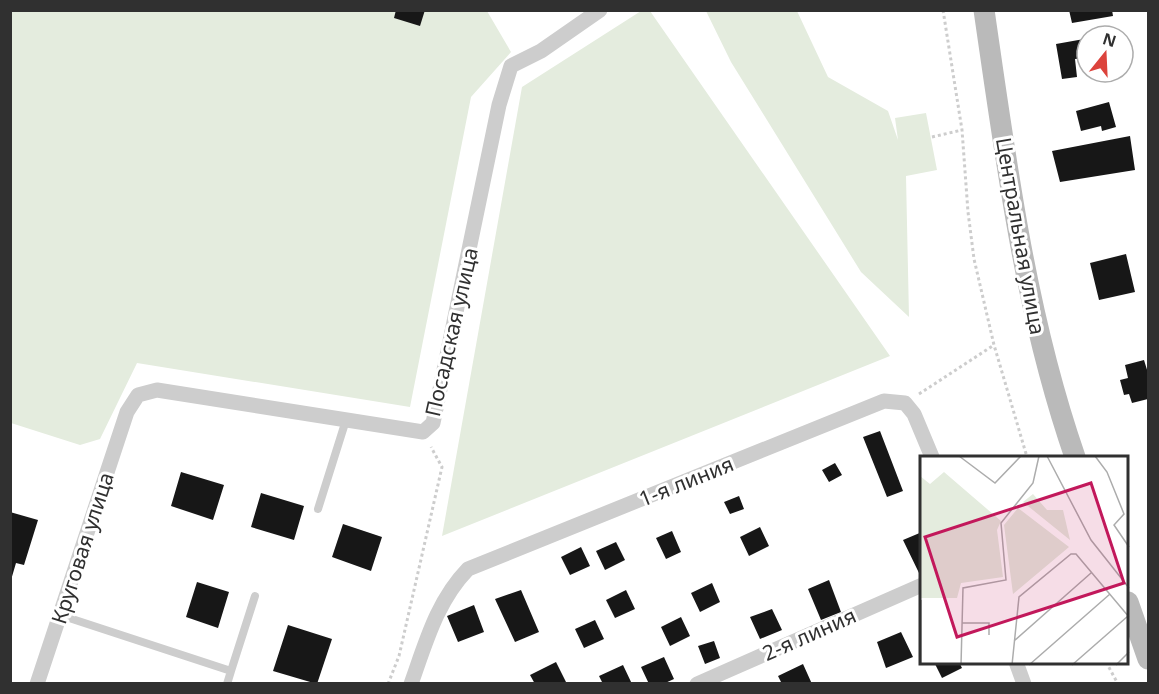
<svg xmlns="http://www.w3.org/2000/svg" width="1159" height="694" font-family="'Noto Sans',sans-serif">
	<rect width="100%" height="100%" fill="#fff"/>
	<!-- green -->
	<path fill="#e4ecde" d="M11,11H487L511,52L471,97L410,407L137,363L100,439L80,445L11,423Z
		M641,11H650L890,356L442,536L522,87Z
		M706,11H797L828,77L888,111L898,140L895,118L926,113L937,170L906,176L909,317L861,272L731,62Z"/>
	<!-- building -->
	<path fill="#171717" d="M396,10H425L420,26L394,18Z
		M1069,10H1112L1113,16L1072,23Z
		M1084,39L1087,58L1075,59L1077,77L1062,79L1056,44Z
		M1109,102L1116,127L1102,131L1101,126L1081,131L1076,111Z
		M1130,136L1135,170L1060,182L1052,151Z
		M1126,254L1135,292L1099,300L1090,263Z
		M1144,360L1148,373V399L1132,403L1129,394L1124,395L1120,380L1128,378L1125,365Z
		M880,431L903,491L887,497L863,437Z
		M835,463L842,475L829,482L822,470Z
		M181,472L224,485L213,520L171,506Z
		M261,493L304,506L294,540L251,527Z
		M739,496L744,509L730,514L724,502Z
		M10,512L38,520L24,565L16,563L11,580Z
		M343,524L382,537L371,571L332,557Z
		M760,527L769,546L749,556L740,537Z
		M672,531L681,552L666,559L656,538Z
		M922,532V572L919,573L903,540Z
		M616,542L625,560L605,570L596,551Z
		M581,547L590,566L570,575L561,557Z
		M829,580L841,612L821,620L808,589Z
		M197,582L229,592L218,628L186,617Z
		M712,583L720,602L700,612L691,593Z
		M521,590L539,632L515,642L495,599Z
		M626,590L635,609L615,618L606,600Z
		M474,605L484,632L458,642L447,616Z
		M772,609L782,630L760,639L750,617Z
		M681,617L690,636L670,646L661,627Z
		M595,620L604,639L584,648L575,629Z
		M288,625L332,639L317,684L273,671Z
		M901,632L913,657L886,668L877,642Z
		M714,641L720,658L705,664L698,646Z
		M664,657L674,679L663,684H649L641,667Z
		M556,662L567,684H535L530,675Z
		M934,662H959L962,668L942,678Z
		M803,664L812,684H782L778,676Z
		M623,665L632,684H603L599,676Z"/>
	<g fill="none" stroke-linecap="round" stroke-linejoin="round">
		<!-- path -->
		<path stroke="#cdcdcd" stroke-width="3" stroke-dasharray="3 3" stroke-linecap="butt" d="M943,10L962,130L968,212L974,259L994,345L1027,457
			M932,137L962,130
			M919,394L994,345
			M1106,662L1118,684
			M388,684L399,656L442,467L431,447"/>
		<!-- service -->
		<path stroke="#cdcdcd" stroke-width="8" d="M318,509L346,420
			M60,615L231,671L227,684
			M231,671L255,596"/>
		<!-- minor -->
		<path stroke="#cdcdcd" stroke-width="15" d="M1016,662L1024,684
			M37,684L127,412L138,395L157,390L423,432L433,423L499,105L511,66L541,51L600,10
			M411,684C426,642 437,601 468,569L884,401L905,403L914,414L932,457
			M697,684L922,585"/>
		<!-- secondary -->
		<path stroke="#bababa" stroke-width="21" d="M984,10C1006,161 1025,313 1075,457
			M1128,602L1148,659"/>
	</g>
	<g text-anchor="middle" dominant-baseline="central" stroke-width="6" stroke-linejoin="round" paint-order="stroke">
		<!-- street labels -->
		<g font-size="21" fill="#303030" stroke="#fff">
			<text transform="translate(1021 236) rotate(80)">Центральная улица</text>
			<text transform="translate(451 332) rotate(-77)">Посадская улица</text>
			<text transform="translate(686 481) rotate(-22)">1-я линия</text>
			<text transform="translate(82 548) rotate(-72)">Круговая улица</text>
			<text transform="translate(809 634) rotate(-24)">2-я линия</text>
		</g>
	</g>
	<!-- overview -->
	<g transform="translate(920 456)">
		<rect width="208" height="208" fill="#fff"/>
		<path d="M24,16L81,65L77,74L83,121L41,127L37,142H0V20L10,28ZM113,38L127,54H143L150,84L103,46ZM98,52L149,91L93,138L84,69Z" fill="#e4ecde"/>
		<path fill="none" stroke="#acacac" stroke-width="1.5" d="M39,0L75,27L101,0M127,0L171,84L209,132M175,0L187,16L204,58L194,69L209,91M1,144V209M42,167H69V179M94,185L171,117M41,209L43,132L86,124L81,67L113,27L119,0M92,209L99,141L151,98H156L209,161M109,209L190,138M152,209L208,160M196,209L209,196"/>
		<path fill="#c2185b" fill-opacity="0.15" stroke="#c2185b" stroke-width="3" d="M171,27L204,127L37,181L5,81Z"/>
		<rect width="208" height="208" fill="none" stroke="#303030" stroke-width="3"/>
	</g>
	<!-- border -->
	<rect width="1159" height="694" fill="none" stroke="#303030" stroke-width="24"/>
	<!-- north arrow -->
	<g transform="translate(1105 54) rotate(18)"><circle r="28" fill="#ffffff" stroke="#acacac" stroke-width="1.5"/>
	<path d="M0-4.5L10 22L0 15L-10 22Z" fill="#dc433c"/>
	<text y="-9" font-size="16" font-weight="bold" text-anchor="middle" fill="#303030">N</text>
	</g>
</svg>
